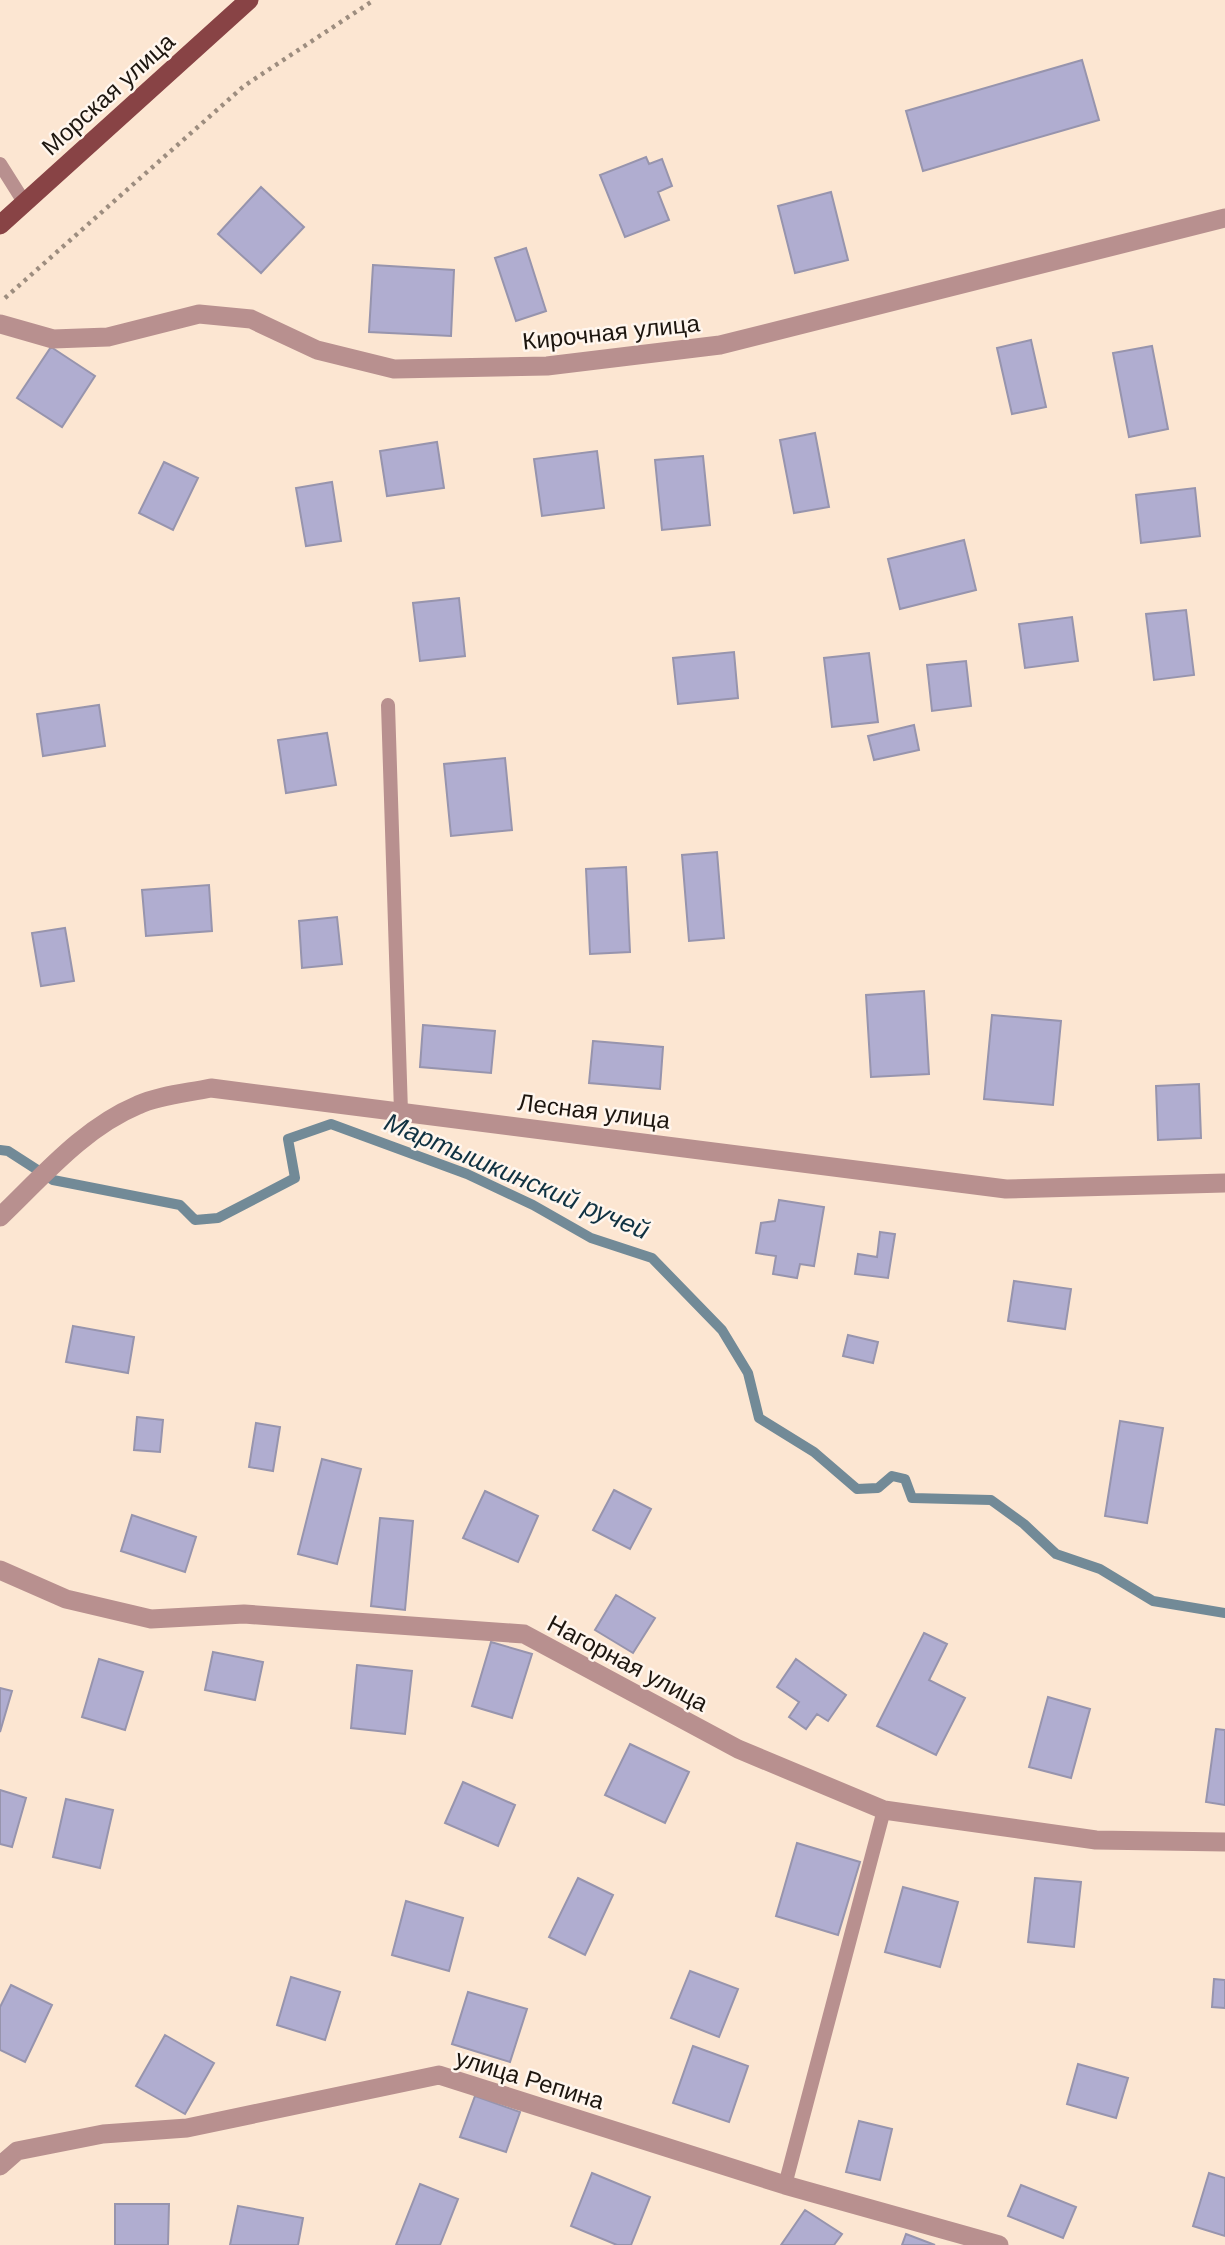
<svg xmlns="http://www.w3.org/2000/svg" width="1225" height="2245" font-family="'DM Sans',sans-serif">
	<rect width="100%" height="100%" fill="#fce6d2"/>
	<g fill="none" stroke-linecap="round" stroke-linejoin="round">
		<!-- stream -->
		<path stroke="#728a97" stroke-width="10" d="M0,1150L8,1151L53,1180L180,1205L195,1220L218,1218L295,1178L288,1139L331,1124L467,1174L533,1205L591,1238L652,1258L722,1330L748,1373L759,1418L814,1452L857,1489L878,1488L892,1476L905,1479L912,1498L991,1500L1024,1524L1056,1554L1100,1569L1153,1601L1225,1613"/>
	</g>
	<!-- building -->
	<path fill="#b0add0" stroke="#9794ad" stroke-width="2" d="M1082,60L1099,120L923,171L906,111Z
		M646,157L649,164L662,159L672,186L658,192L669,220L625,237L600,175Z
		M261,187L304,227L261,273L218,234Z
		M831,192L848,260L795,273L778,206Z
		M526,248L546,311L516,321L495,258Z
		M373,265L454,270L451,336L369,332Z
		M1031,340L1046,407L1012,414L997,348Z
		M1152,346L1168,429L1129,437L1113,353Z
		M51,347L95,376L62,427L17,398Z
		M815,433L829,507L794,513L780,440Z
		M437,442L444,488L387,496L380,451Z
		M597,451L604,508L542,516L534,459Z
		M703,456L710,525L662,530L655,460Z
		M164,462L198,478L173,530L139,513Z
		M332,482L341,541L306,546L296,488Z
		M1195,488L1200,536L1141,543L1136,495Z
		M964,540L976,590L900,609L888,559Z
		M459,598L465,656L420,661L413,603Z
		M1186,610L1194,675L1154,680L1146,614Z
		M1072,617L1078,661L1025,668L1019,624Z
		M734,652L738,698L678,704L673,658Z
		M869,653L878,722L832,727L824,658Z
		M966,661L971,706L932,711L927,665Z
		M99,705L105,746L43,756L37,714Z
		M914,725L919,750L874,760L868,736Z
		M327,733L336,785L286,793L278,740Z
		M505,758L512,830L451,836L444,764Z
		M717,852L724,938L689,941L682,855Z
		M626,867L630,952L590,954L586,869Z
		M209,885L212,931L146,936L142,890Z
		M337,917L342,964L302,968L299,921Z
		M65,928L74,981L41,986L32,933Z
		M924,991L929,1074L871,1077L866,995Z
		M992,1015L1061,1021L1053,1105L984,1099Z
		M423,1025L495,1031L491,1073L420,1067Z
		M593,1041L663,1047L660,1089L589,1083Z
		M1199,1084L1201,1138L1158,1140L1156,1086Z
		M779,1200L824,1207L814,1266L800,1264L797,1278L773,1274L776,1256L756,1253L761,1223L775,1221Z
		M880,1232L895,1234L888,1278L855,1274L858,1254L877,1257Z
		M1014,1281L1071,1289L1065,1329L1008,1321Z
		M73,1326L134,1337L128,1373L66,1362Z
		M848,1335L878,1342L873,1363L843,1356Z
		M137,1417L163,1420L160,1452L134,1450Z
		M1120,1421L1163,1428L1147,1523L1105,1516Z
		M256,1423L280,1427L273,1471L249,1467Z
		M322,1459L361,1469L337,1564L298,1554Z
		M614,1490L651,1509L630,1549L593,1530Z
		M485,1491L538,1516L518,1562L463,1538Z
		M132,1515L196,1537L185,1572L121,1551Z
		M380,1518L413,1521L405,1610L371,1606Z
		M616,1595L655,1618L633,1653L595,1630Z
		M924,1633L947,1644L929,1680L965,1698L936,1755L877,1726Z
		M491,1642L532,1654L512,1718L472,1706Z
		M213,1652L263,1662L255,1700L205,1690Z
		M99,1659L143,1672L125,1730L82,1717Z
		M796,1659L846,1695L828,1721L817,1714L806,1729L789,1717L799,1702L777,1687Z
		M357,1665L412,1671L405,1734L351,1728Z
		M0,1688L12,1691L0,1732Z
		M1048,1697L1090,1709L1071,1778L1029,1767Z
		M1216,1729L1225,1730V1805L1206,1802Z
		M630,1744L689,1772L665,1823L605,1795Z
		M463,1782L515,1805L498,1846L445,1823Z
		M0,1790L26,1798L12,1847L0,1844Z
		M66,1799L113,1810L100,1868L53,1857Z
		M797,1843L860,1862L838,1935L776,1916Z
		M578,1878L613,1895L585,1955L549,1937Z
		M1035,1878L1081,1882L1074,1947L1028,1942Z
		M903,1887L958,1902L940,1967L885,1952Z
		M406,1901L463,1918L449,1971L392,1955Z
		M690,1971L738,1989L719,2037L671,2018Z
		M291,1977L340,1992L325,2040L277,2025Z
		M1214,1979L1225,1980V2008L1212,2007Z
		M11,1985L52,2005L25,2062L0,2050V2007Z
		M468,1992L527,2009L510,2062L452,2044Z
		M165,2035L214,2063L185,2114L136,2086Z
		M693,2046L748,2066L729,2122L673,2103Z
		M1078,2064L1128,2078L1116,2118L1067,2104Z
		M475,2096L520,2112L506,2152L460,2137Z
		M859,2121L892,2129L880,2180L846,2172Z
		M592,2173L650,2197L631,2245H617L571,2226Z
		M1209,2173L1225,2178V2236L1193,2226Z
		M420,2184L458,2199L440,2245H396Z
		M1021,2185L1076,2207L1063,2238L1008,2216Z
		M115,2204H169L168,2245H115Z
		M238,2206L303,2218L298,2245H230Z
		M805,2210L842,2234L834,2245H781Z
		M906,2234L935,2245H902Z"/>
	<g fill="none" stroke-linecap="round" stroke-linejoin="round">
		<!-- path -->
		<path stroke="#9d8d7f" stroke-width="4.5" stroke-dasharray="3.5 5" stroke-linecap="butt" d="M5,298L244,86L374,0"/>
		<!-- service -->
		<path stroke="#b8908f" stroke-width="14" d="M0,164L24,202
			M388,705L401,1112
			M785,2185L884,1810"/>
		<!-- minor -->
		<path stroke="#b8908f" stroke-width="19" d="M0,324L53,339L108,337L199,314L251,319L317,350L394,369L547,366L720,345L1225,218
			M0,1217C42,1177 83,1128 138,1105C160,1095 188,1093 211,1088L1006,1189L1225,1183
			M0,1570L66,1599L151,1619L244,1614L524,1634L738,1749L884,1810L1096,1840L1225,1842
			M0,2166L17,2151L103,2134L187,2128L439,2075L785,2185L999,2245"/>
		<!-- primary -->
		<path stroke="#884345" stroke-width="19" d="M0,225L249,0"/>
	</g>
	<g text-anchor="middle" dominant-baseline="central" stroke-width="5" stroke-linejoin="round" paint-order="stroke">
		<!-- street labels -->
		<g font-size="24" fill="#1d160f" stroke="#fff6ee">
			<text transform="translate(108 94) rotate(-42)">Морская улица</text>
			<text transform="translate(611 332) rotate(-6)">Кирочная улица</text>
			<text transform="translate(594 1111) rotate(7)">Лесная улица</text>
			<text transform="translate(628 1663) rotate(28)">Нагорная улица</text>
			<text transform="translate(530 2079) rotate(17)">улица Репина</text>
		</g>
		<!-- water labels -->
		<g font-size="26" font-style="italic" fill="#103242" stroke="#fff6ee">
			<text transform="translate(517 1176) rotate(23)">Мартышкинский ручей</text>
		</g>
	</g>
</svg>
